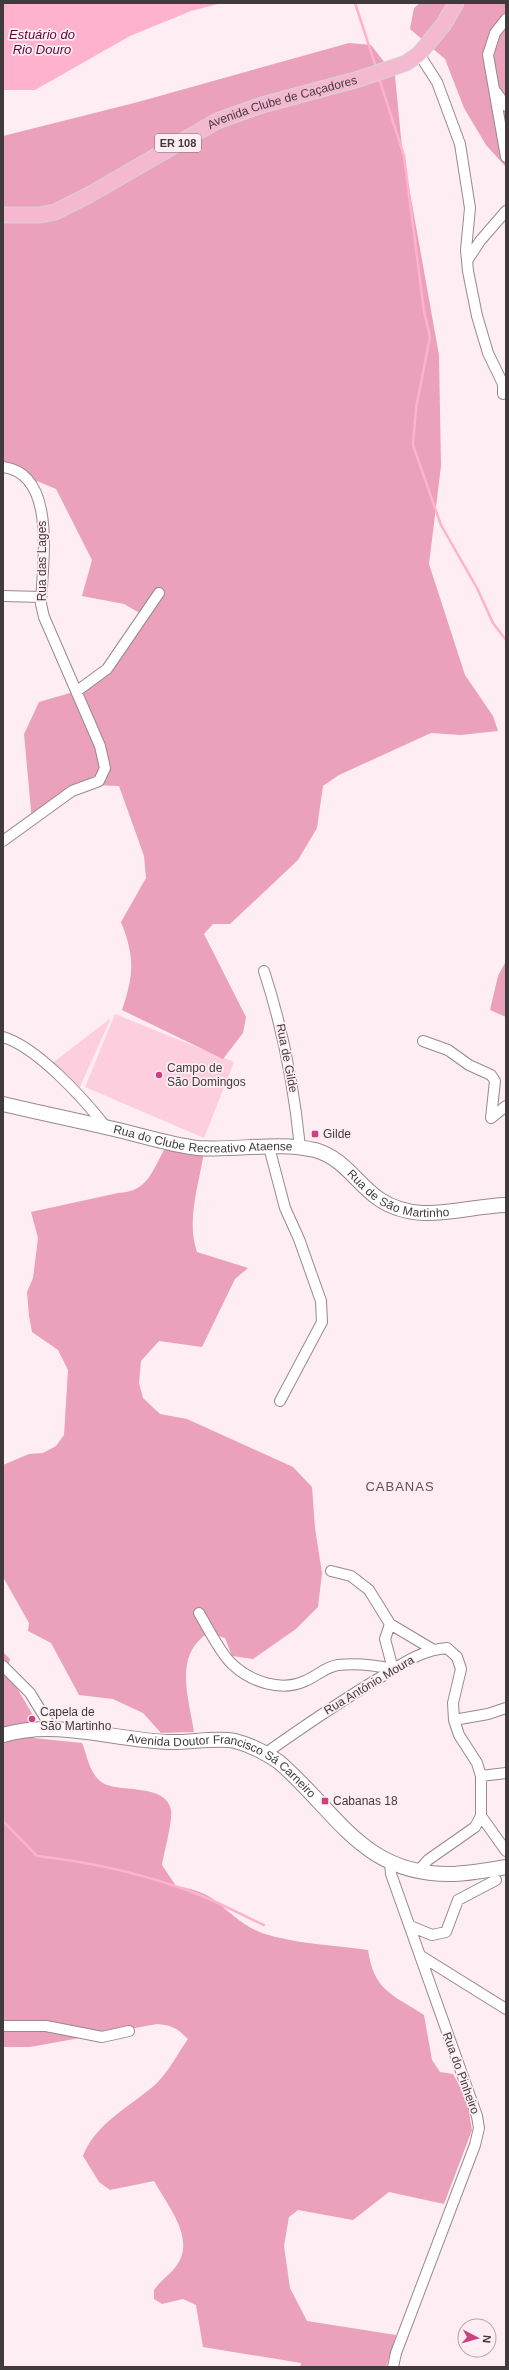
<svg xmlns="http://www.w3.org/2000/svg" width="509" height="2370" font-family="Helvetica,sans-serif">
	<rect width="100%" height="100%" fill="#feeef3"/>
	<!-- green -->
	<path fill="#fdcede" d="M115,1014L234,1062L204,1138L85,1087Z
		M111,1018L79,1089L51,1064Z"/>
	<!-- forest -->
	<path fill="#eba0bb" d="M420,3H506V167L486,145L464,108L445,59L410,29L414,8Z
		M349,43L371,45L395,76L402,148L439,355L441,466L429,564L465,675L493,716L498,731L461,735L431,733L339,775L323,786L317,828L298,860L230,924H213L204,934L246,1017L243,1033L223,1059L122,1010C134,974 135,957 121,922L146,878L144,856L119,786L90,785L56,808L32,821L24,734L39,702L84,689L120,660L143,615L124,604L82,596L92,560L56,489L3,467V136L138,102Z
		M506,961V1017L490,1010L498,976Z
		M165,1148L204,1152C199,1184 186,1221 197,1252L248,1268L235,1279L202,1347L159,1341L141,1361L139,1383L143,1398L160,1414L187,1419L293,1467L312,1487L315,1528L322,1573L318,1607L296,1629L253,1659L232,1656L225,1638L208,1633C173,1656 189,1698 194,1732L161,1733L143,1713L113,1699L79,1695L51,1643L28,1631L29,1623L3,1577V1465L29,1454L43,1453L56,1446L64,1435L68,1370L58,1350L32,1332L29,1316L27,1292L33,1278L38,1238L31,1212L118,1193C147,1192 152,1172 165,1148Z
		M3,1652L10,1659L7,1671L34,1717V1738L82,1743C87,1755 90,1776 103,1783C120,1793 166,1783 171,1810C173,1820 164,1853 162,1865L176,1886C188,1888 202,1891 213,1899C230,1912 241,1925 262,1933C295,1944 333,1945 368,1950C374,1991 392,1994 424,2015L432,2060L440,2072L453,2074L467,2100L472,2130L444,2204L389,2192L353,2220L298,2210L289,2217L284,2246L290,2288L307,2321L396,2335L386,2367H300L301,2363L203,2347L196,2305L183,2299L162,2304L154,2299V2290C160,2281 171,2274 177,2265C196,2238 167,2205 154,2181L110,2190L99,2182L83,2156C96,2122 132,2106 157,2083C169,2071 178,2053 188,2039C178,2029 172,2025 157,2024L30,2047H3Z"/>
	<!-- water -->
	<path fill="#ffb2ce" d="M3,3H222L191,11L130,36L35,90H3Z"/>
	<g fill="none" stroke-linecap="round" stroke-linejoin="round">
		<!-- stream -->
		<path stroke="#ffb2ce" stroke-width="2.5" d="M355,3L376,67
			M379,78L404,156L424,311L430,337L416,408L413,445L441,525L477,588L493,623L506,640
			M3,1821L37,1856C90,1862 141,1873 192,1892C216,1901 240,1914 264,1925"/>
		<defs>
			<path id="street" d="M506,19L495,33L488,55L506,157
				M419,54L437,82L460,144L470,208L466,250L468,271L477,316L488,353L503,384V394
				M496,92L506,106
				M467,261L480,241L506,211
				M3,467C58,474 42,565 41,604L44,617L100,746L105,768L99,781L72,791L3,841
				M3,596L41,597
				M77,691L107,669L159,593
				M264,971C283,1029 294,1087 300,1147
				M3,1037C37,1047 84,1099 106,1127
				M423,1041L448,1050L469,1065L491,1075L495,1081L491,1118L506,1106
				M269,1147L285,1208L299,1239L321,1301L322,1322L280,1401
				M331,1571L351,1576L369,1590L390,1624L432,1649
				M199,1613C208,1628 220,1653 232,1664C251,1682 281,1692 305,1681C317,1676 325,1667 338,1665C356,1663 375,1665 393,1669
				M390,1624L385,1639L393,1669
				M3,1666L30,1693L52,1729
				M454,1720L488,1714L506,1708
				M266,1753C304,1726 341,1701 381,1677C402,1664 421,1650 447,1648L457,1657L461,1669L453,1703L454,1720L459,1735L477,1763L481,1776V1816L475,1827L428,1860L418,1871
				M481,1776L506,1773
				M481,1816L506,1851
				M390,1863L391,1874L477,2116L479,2128L475,2145L396,2353L393,2367
				M410,1926L432,1935L446,1932L458,1900L496,1880
				M421,1956L506,2009
				M3,2026H46L102,2037L129,2031"/>
			<g id="secondary">
				<path id="s1" d="M3,1104C41,1113 80,1121 118,1130C144,1136 171,1145 198,1148C237,1151 277,1141 315,1150C344,1158 356,1183 379,1199C419,1226 463,1206 506,1205"/>
				<path id="s2" d="M3,1735C58,1719 113,1740 169,1742C189,1743 216,1737 235,1741C251,1745 266,1753 279,1762C339,1814 363,1876 454,1874C472,1873 489,1870 506,1867"/>
			</g>
			<g id="primary">
				<path id="s3" d="M3,215H40L55,212L89,195L217,121L262,105L359,79L406,63L419,54L444,24L456,3"/>
			</g>
		</defs>
		<!-- street casing -->
		<use href="#street" stroke="#98898e" stroke-width="12"/>
		<!-- secondary casing -->
		<use href="#secondary" stroke="#98898e" stroke-width="16"/>
		<!-- primary casing -->
		<use href="#primary" stroke="#d5d4d4" stroke-width="17"/>
		<!-- street -->
		<use href="#street" stroke="#fff" stroke-width="10"/>
		<!-- secondary -->
		<use href="#secondary" stroke="#fff" stroke-width="14"/>
		<!-- primary -->
		<use href="#primary" stroke="#f4b9d0" stroke-width="15"/>
	</g>
	<!-- markers -->
	<g fill="#ca4280" stroke="#feeef3" stroke-width="1.5">
		<circle cx="159" cy="1075" r="4"/>
		<rect x="311" y="1130" width="8" height="8" rx="2"/>
		<circle cx="32" cy="1719" r="4"/>
		<rect x="321" y="1797" width="8" height="8" rx="2"/>
	</g>
	<g text-anchor="middle" dominant-baseline="central" stroke-width="3.5" stroke-linejoin="round" paint-order="stroke">
		<!-- shield labels -->
		<rect fill="#feeef3" stroke="#797073" stroke-width="1" x="155" y="134" width="46" height="18" rx="3"/>
		<g font-size="11" font-weight="bold" fill="#403a3c">
			<text x="178" y="143">ER 108</text>
		</g>
		<!-- street labels -->
		<g font-size="12" fill="#403a3c" stroke="#feeef3">
			<text stroke="none"><textPath href="#s3" startOffset="306">Avenida Clube de Caçadores</textPath></text>
			<text transform="translate(42 561) rotate(-90)">Rua das Lages</text>
			<text transform="translate(287 1058) rotate(79)">Rua de Gilde</text>
			<text stroke="none"><textPath href="#s1" startOffset="204">Rua do Clube Recreativo Ataense</textPath></text>
			<text stroke="none"><textPath href="#s1" startOffset="415">Rua de São Martinho</textPath></text>
			<text transform="translate(369 1685) rotate(-31)">Rua António Moura</text>
			<text stroke="none"><textPath href="#s2" startOffset="228">Avenida Doutor Francisco Sá Carneiro</textPath></text>
			<text transform="translate(461 2073) rotate(70)">Rua do Pinheiro</text>
		</g>
		<!-- poi labels -->
		<g font-size="12" fill="#403a3c" stroke="#feeef3" text-anchor="start">
			<text x="167" y="1068">Campo de<tspan x="167" dy="14">São Domingos</tspan></text>
			<text x="323" y="1134">Gilde</text>
			<text x="40" y="1712">Capela de<tspan x="40" dy="14">São Martinho</tspan></text>
			<text x="333" y="1801">Cabanas 18</text>
		</g>
		<!-- water labels -->
		<g font-size="13" font-style="italic" fill="#5e0434" stroke="#feeef3">
			<text x="42" y="34">Estuário do<tspan x="42" dy="15">Rio Douro</tspan></text>
		</g>
		<!-- neighbourhood labels -->
		<g font-size="13" letter-spacing="1" fill="#5e5055" stroke="#feeef3">
			<text x="400" y="1486">CABANAS</text>
		</g>
	</g>
	<!-- border -->
	<rect width="509" height="2370" fill="none" stroke="#403a3c" stroke-width="8"/>
	<!-- north arrow -->
	<g transform="translate(477 2338) rotate(96)"><circle r="19" fill="#feeef3" stroke="#b2a6aa"/>
	<path d="M0-3L7 15L0 10L-7 15Z" fill="#ca4280"/>
	<text y="-6" font-size="11" font-weight="bold" text-anchor="middle" fill="#403a3c">N</text>
	</g>
</svg>
